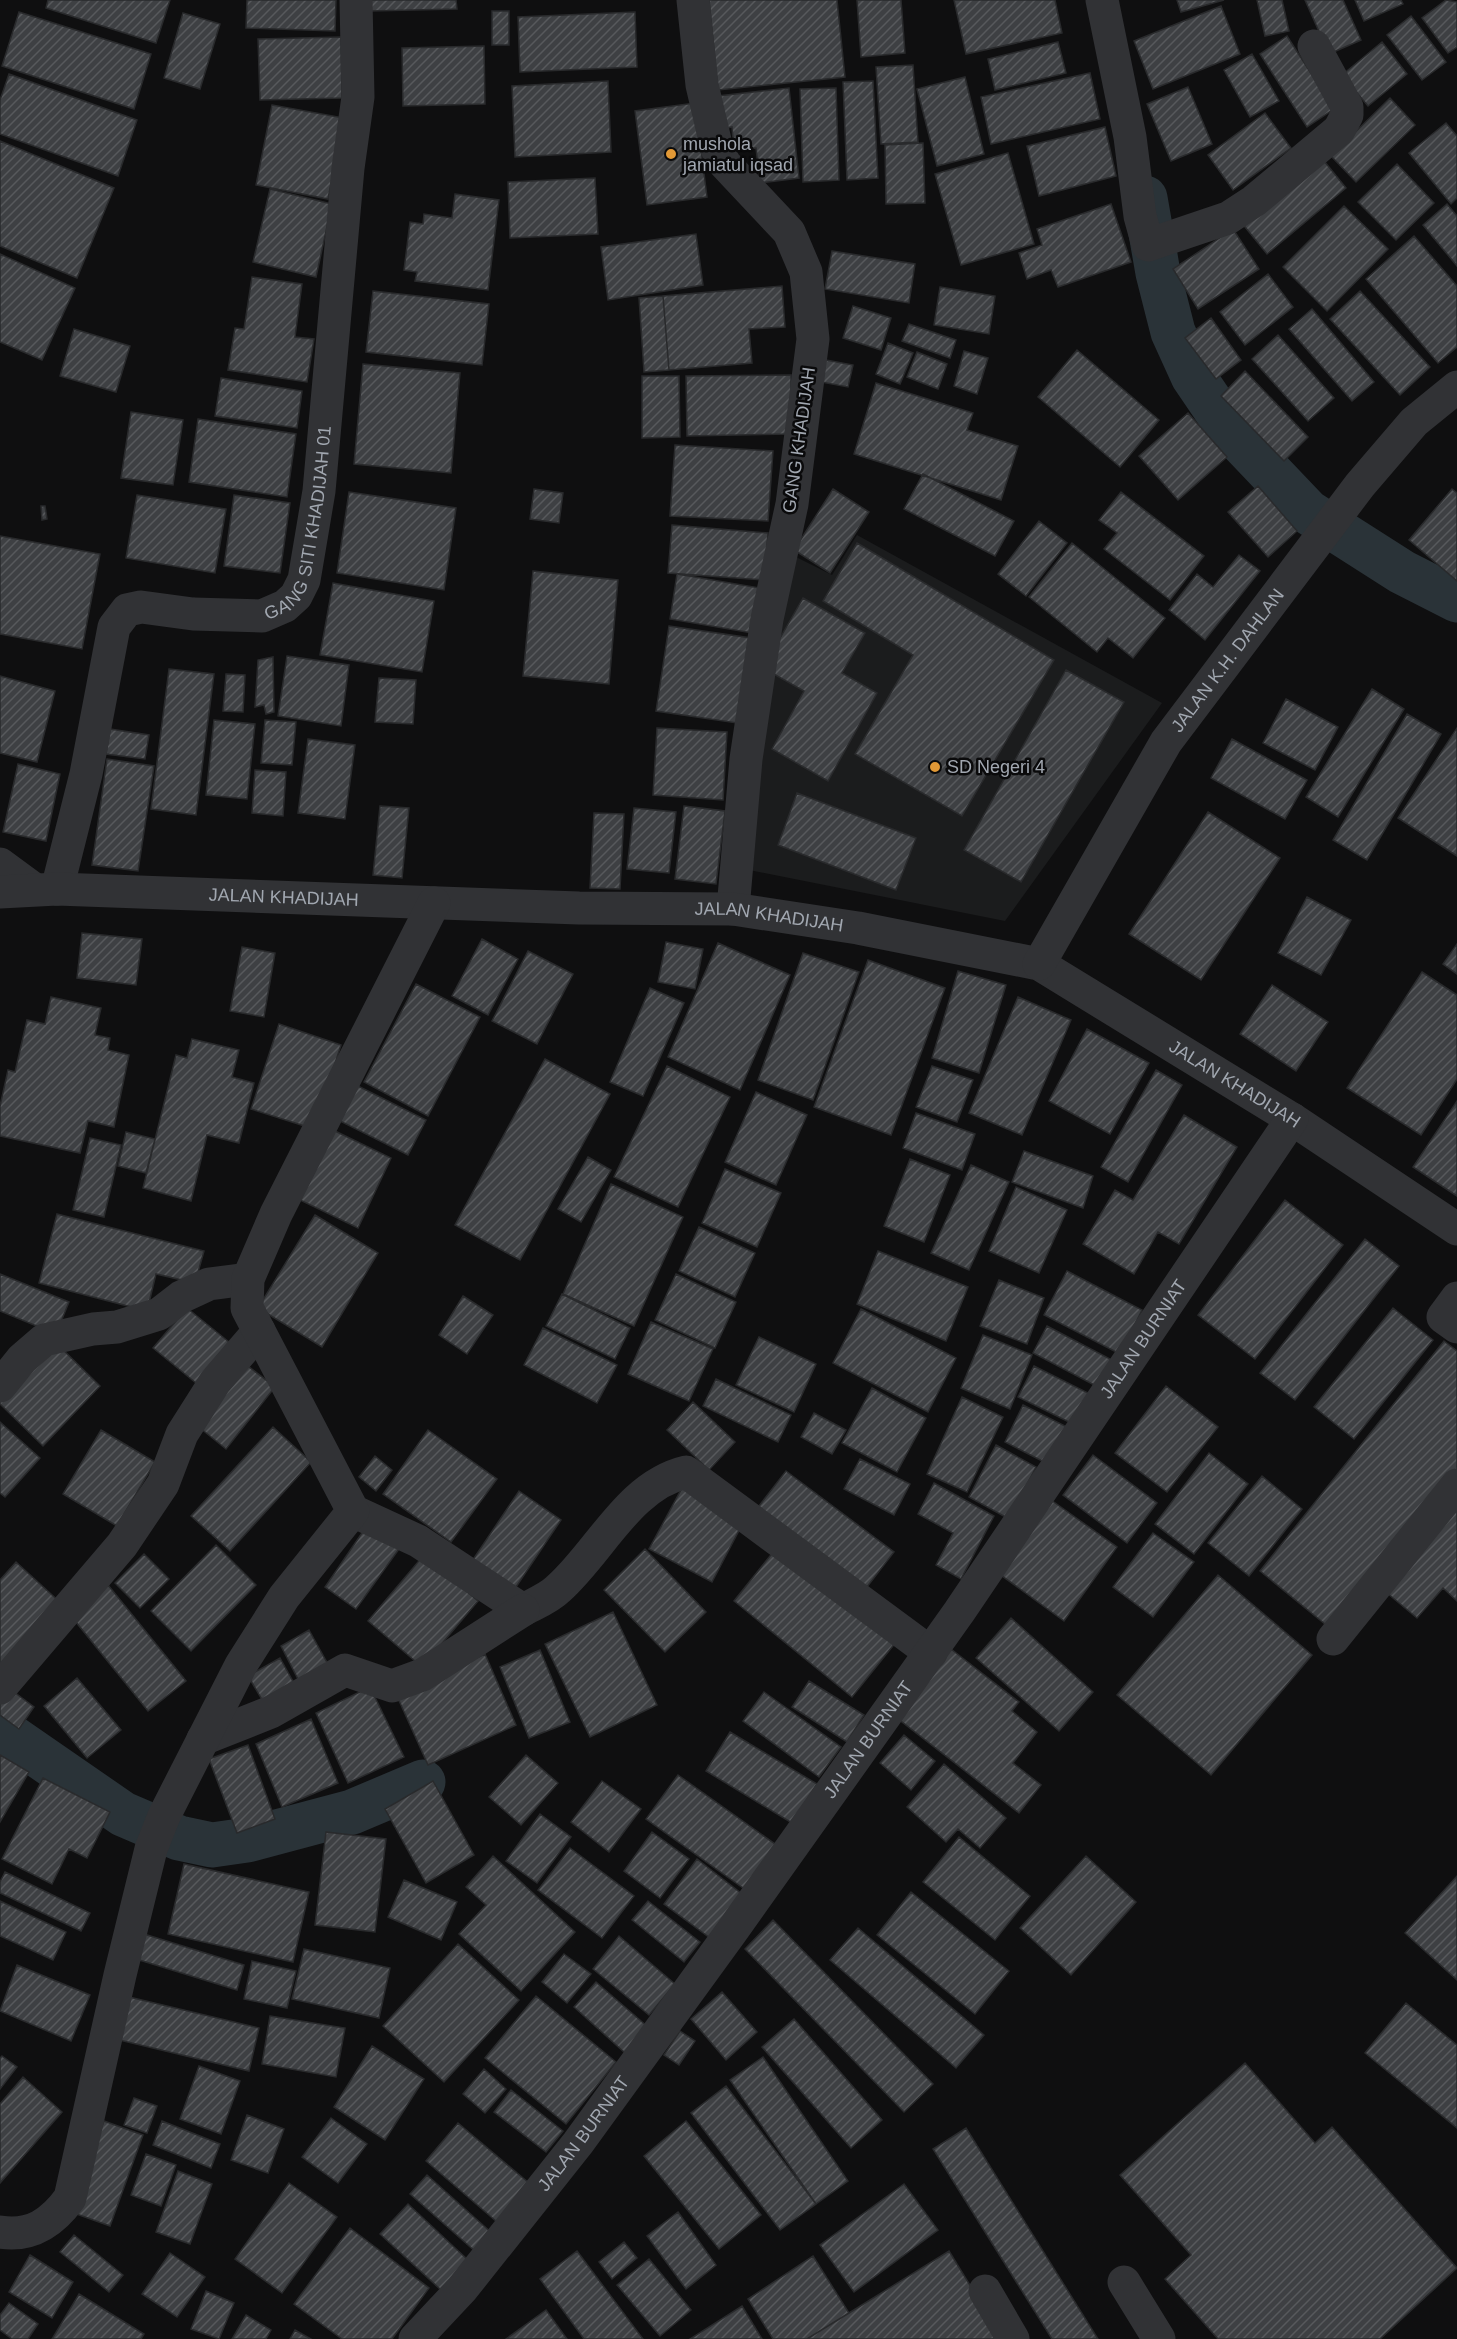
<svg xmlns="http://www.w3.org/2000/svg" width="1457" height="2339" font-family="Arial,sans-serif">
	<defs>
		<pattern id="building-hatch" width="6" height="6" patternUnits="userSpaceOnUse" patternTransform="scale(1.5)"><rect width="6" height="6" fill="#3e4043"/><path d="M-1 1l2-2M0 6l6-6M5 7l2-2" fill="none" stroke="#57595c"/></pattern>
	</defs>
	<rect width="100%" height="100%" fill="#0f0f10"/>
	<!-- built -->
	<path fill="#1b1c1d" d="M857,535L1162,703L1005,921L744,869L792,555L832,575Z"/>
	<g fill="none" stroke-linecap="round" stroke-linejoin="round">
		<!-- canal -->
		<path stroke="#2a3338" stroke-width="45" d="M1145,198L1158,273L1173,332L1193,376L1229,429L1308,512L1402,572L1457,600
			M0,1729L123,1814L179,1838L212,1845L247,1840L352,1812L423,1782"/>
	</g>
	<!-- building -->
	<path fill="url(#building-hatch)" stroke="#292a2c" stroke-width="1.5" d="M48,0H170L156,43L46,8Z
		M247,0H336L335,31L246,28Z
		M370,0H456L457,9L370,11Z
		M709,0H837L845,77L718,90Z
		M857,0H901L905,53L861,57Z
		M954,0H1055L1062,33L966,54Z
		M1177,0H1224L1181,12Z
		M1257,0H1282L1289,31L1265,36Z
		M1305,0H1343L1361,40L1329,54Z
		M1355,0H1401L1403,4L1364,21Z
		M1446,0L1457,2V47L1448,53L1422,18Z
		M1221,6L1240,54L1153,89L1134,41Z
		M492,11H509V45H492Z
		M19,12L151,54L134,109L2,66Z
		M635,12L637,67L520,72L518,17Z
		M183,13L220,24L200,89L164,78Z
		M1411,16L1446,62L1422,80L1387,35Z
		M1287,36L1334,109L1307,127L1260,54Z
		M341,37L342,98L260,100L258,39Z
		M1058,42L1066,73L995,90L988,59Z
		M1382,42L1407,74L1368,106L1342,75Z
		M484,46L485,104L403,106L402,48Z
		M1252,54L1279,101L1250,117L1224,70Z
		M913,65L918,142L881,144L876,67Z
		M1090,73L1100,119L991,144L981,97Z
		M9,74L137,120L118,176L0,134V100Z
		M965,77L984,154L937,166L917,89Z
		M608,81L611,152L515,157L512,86Z
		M873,81L878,178L847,180L843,82Z
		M1188,87L1212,144L1171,161L1147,104Z
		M789,88L799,178L760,183L756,148L734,150L732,127L722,129L718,96Z
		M836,88L839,180L803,182L800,89Z
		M1390,98L1415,125L1356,182L1331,156Z
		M695,103L707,197L647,205L635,111Z
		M272,105L344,118L328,199L256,185Z
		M1265,113L1291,148L1233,190L1208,155Z
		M1446,123L1457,136V198L1451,204L1409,153Z
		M1105,127L1116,176L1039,196L1027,146Z
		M0,141L114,188L77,278L0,246Z
		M923,143L925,203L886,204L885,145Z
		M1008,153L1034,244L961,265L935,174Z
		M1320,156L1346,188L1267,254L1241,222Z
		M1397,164L1434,203L1396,240L1358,202Z
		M595,178L598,234L510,238L508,182Z
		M270,189L332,204L316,277L253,262Z
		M455,194L499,200L488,290L415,281L417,272L404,270L410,222L423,224L424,214L452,218Z
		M1111,204L1131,262L1058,287L1051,270L1027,279L1019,253L1042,245L1037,229Z
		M1447,204L1457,216V266L1423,225Z
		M1344,206L1388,249L1327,311L1283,267Z
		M1233,229L1259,269L1198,309L1173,269Z
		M696,234L703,285L608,300L601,247Z
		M1414,236L1457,286V347L1438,363L1366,279Z
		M832,251L915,264L909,303L825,289Z
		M0,254L75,288L42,360L0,342Z
		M1268,274L1293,307L1245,345L1220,312Z
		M252,277L302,284L295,337L314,339L307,382L228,370L235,328L244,329Z
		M782,286L785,327L749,329L752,363L669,370L663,296Z
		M940,287L995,296L989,334L934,325Z
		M373,291L489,304L482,365L366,352Z
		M1360,291L1430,367L1400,395L1330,319Z
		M663,296L669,370L644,372L639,298Z
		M853,306L891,318L881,350L843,338Z
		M1312,309L1374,382L1352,401L1289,329Z
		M1211,318L1241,360L1216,379L1185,338Z
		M909,324L956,340L950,358L902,341Z
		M74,329L130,346L116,392L60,376Z
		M1278,335L1334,398L1308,421L1252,359Z
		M888,343L913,353L900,384L876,374Z
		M1077,350L1159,420L1120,467L1038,397Z
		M964,351L988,358L977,394L954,386Z
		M917,352L947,364L938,389L907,377Z
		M826,360L853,365L848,387L821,382Z
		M363,364L460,373L451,473L354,464Z
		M1245,371L1308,437L1284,461L1221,396Z
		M791,375V434L687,436L686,376Z
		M642,376H679L680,437L642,438Z
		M221,378L302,391L297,428L215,416Z
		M876,383L973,413L967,430L1018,446L1001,500L854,454Z
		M131,412L183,420L173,485L121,478Z
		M1188,413L1227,457L1178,500L1139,456Z
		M198,419L296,434L287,497L189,482Z
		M675,445L773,451L768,521L670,516Z
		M923,474L1014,521L995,556L904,509Z
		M1258,486L1297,531L1268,557L1228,512Z
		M534,489L563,493L559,523L530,519Z
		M833,489L869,512L830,573L794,550Z
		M1452,489L1457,493V581L1409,540Z
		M349,492L456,508L444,590L337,573Z
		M1121,492L1204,556L1170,600L1104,549L1117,533L1099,520Z
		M137,495L226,509L215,573L126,558Z
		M234,495L290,503L280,573L224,566Z
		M41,506H45L47,519L42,520Z
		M1039,521L1067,543L1026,596L998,574Z
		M672,525L768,533L764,580L668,573Z
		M0,536L100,554L82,649L0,634Z
		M857,543L1054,660L962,816L855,754L913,655L823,601Z
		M1072,543L1165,618L1133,658L1108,638L1097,652L1029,597Z
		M1239,555L1260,571L1205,640L1169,610L1197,574L1213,587Z
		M533,571L618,580L609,684L523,676Z
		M677,574L760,588L752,633L670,619Z
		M333,583L434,601L422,672L320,655Z
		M803,598L865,633L842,673L877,693L828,781L772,749L804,691L763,668Z
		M669,626L751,638L737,723L656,711Z
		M287,656L349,665L341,726L278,716Z
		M273,657L274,712L266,714L264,705L255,707L258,660Z
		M169,669L214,674L196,815L151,809Z
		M1066,670L1124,702L1021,882L964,850Z
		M226,674L245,675L243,712L223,711Z
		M0,676L55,691L37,762L0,753Z
		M379,678L416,680L413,724L375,722Z
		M1372,689L1404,709L1338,817L1306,797Z
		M1286,699L1338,727L1315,770L1263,743Z
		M1407,714L1441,734L1367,860L1333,840Z
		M214,720L255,724L247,799L206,795Z
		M265,720L296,722L292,765L261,763Z
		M657,728L727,732L723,800L653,795Z
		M1457,728V856L1398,818Z
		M110,729L149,735L145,759L106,754Z
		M308,739L355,745L345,819L298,813Z
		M1232,739L1307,780L1285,819L1211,778Z
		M107,759L154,766L138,871L92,865Z
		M18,764L60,774L46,841L3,832Z
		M255,770L286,772L283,816L252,813Z
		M797,793L916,838L896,890L778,845Z
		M380,806L409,808L402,878L373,875Z
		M684,806L725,811L716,884L675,879Z
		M634,808L676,812L669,873L627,869Z
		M1208,812L1280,858L1201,980L1129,934Z
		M594,813L624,814L620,889L590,888Z
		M1307,897L1351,920L1321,975L1278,953Z
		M82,933L142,939L136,985L77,978Z
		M482,939L518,959L488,1015L452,996Z
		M666,942L703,949L695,989L658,982Z
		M718,943L790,975L740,1090L668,1057Z
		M1457,944V974L1443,964Z
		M242,947L275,953L264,1017L230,1011Z
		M528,951L573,974L537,1044L492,1021Z
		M803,953L859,972L813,1100L758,1080Z
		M868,960L945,988L891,1135L814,1107Z
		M958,971L1006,985L979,1073L932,1058Z
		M1422,972L1457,995V1079L1421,1135L1347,1088Z
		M416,984L480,1017L428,1116L364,1082Z
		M1272,985L1328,1022L1296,1071L1240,1034Z
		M650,988L684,1003L643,1096L610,1082Z
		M51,997L101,1008L95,1035L110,1038L108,1050L129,1055L114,1127L88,1121L80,1153L0,1136V1106L8,1070L15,1072L27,1020L45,1024Z
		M1018,997L1071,1020L1022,1135L969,1113Z
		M279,1024L341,1045L314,1129L251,1109Z
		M1087,1029L1149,1063L1110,1134L1049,1101Z
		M192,1039L239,1050L232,1077L254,1083L239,1143L207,1135L191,1201L143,1188L176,1055L187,1058Z
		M545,1059L610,1094L520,1260L455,1225Z
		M667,1066L730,1097L678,1207L614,1177Z
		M932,1066L973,1080L957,1122L916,1107Z
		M1156,1070L1182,1085L1128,1182L1101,1167Z
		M348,1081L426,1120L408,1155L330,1116Z
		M756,1092L807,1115L776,1185L725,1162Z
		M1457,1101V1196L1413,1167Z
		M916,1113L975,1134L962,1170L903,1148Z
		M1184,1115L1237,1147L1179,1244L1158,1232L1134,1274L1083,1244L1115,1190L1133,1200Z
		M333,1130L391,1158L358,1228L300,1200Z
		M126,1132L155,1139L146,1173L118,1166Z
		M90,1138L121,1145L104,1217L73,1210Z
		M1024,1151L1093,1176L1083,1208L1012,1182Z
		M588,1157L611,1170L581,1222L558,1209Z
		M910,1159L950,1175L924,1242L884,1226Z
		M971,1165L1009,1182L969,1270L931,1253Z
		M725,1169L781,1193L757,1247L702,1223Z
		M611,1184L683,1217L634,1326L563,1294Z
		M1016,1187L1067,1210L1039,1273L989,1251Z
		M1285,1200L1343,1245L1255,1359L1198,1315Z
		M57,1214L204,1251L195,1283L156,1274L147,1311L39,1283Z
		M315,1215L378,1253L322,1347L258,1308Z
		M699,1227L755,1253L735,1297L679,1271Z
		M1365,1239L1399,1266L1295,1400L1260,1373Z
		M878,1251L968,1287L946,1341L857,1304Z
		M1067,1271L1142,1310L1120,1354L1044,1315Z
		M0,1274L69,1302L56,1334L0,1311Z
		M676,1274L736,1302L715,1348L655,1320Z
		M999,1280L1044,1298L1027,1344L980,1326Z
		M562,1294L630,1328L615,1359L546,1326Z
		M463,1296L493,1315L467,1354L439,1335Z
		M187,1308L229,1342L196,1383L153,1348Z
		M1393,1308L1433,1340L1354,1439L1314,1407Z
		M861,1309L956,1358L928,1412L833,1363Z
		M651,1322L713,1349L689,1401L628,1374Z
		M1047,1326L1112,1360L1098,1387L1033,1353Z
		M543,1328L617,1365L597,1403L524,1365Z
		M983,1335L1032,1355L1010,1409L961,1388Z
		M759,1337L816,1364L794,1412L736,1385Z
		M53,1340L100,1386L43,1446L0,1404V1396Z
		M1444,1341L1457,1351V1470L1331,1629L1260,1571Z
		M244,1363L275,1387L226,1449L195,1424Z
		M1034,1366L1090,1394L1075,1425L1018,1397Z
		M716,1379L791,1415L778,1442L703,1406Z
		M1166,1386L1218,1427L1167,1492L1115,1453Z
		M872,1388L926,1418L897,1472L842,1443Z
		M962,1397L1003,1417L967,1492L927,1474Z
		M693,1402L735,1442L709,1470L667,1430Z
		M1023,1405L1067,1427L1048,1464L1005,1442Z
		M814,1413L846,1430L832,1454L801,1437Z
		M0,1422L40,1458L5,1497L0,1493Z
		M273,1427L311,1462L230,1551L191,1516Z
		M101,1430L155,1462L117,1526L63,1494Z
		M428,1430L497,1479L451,1542L383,1494Z
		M996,1445L1036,1467L1009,1519L969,1497Z
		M1209,1453L1248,1484L1194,1554L1155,1524Z
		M1093,1455L1157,1503L1127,1543L1063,1495Z
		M375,1456L392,1470L376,1491L359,1477Z
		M860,1459L910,1484L894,1515L844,1489Z
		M786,1471L894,1552L860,1596L752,1515Z
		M1262,1476L1302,1509L1249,1576L1208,1543Z
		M934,1483L994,1516L961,1579L936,1565L953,1533L918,1514Z
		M682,1488L744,1521L712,1582L649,1549Z
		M519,1491L561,1520L512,1593L470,1564Z
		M1457,1498V1601L1443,1588L1417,1618L1381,1588Z
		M1051,1500L1117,1547L1064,1621L998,1573Z
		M366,1527L399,1549L356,1609L325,1587Z
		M1153,1533L1194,1562L1153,1617L1113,1587Z
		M216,1545L256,1585L191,1651L151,1611Z
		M778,1546L896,1642L852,1697L734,1601Z
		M645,1549L706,1612L665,1652L604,1590Z
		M144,1554L169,1579L140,1608L115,1583Z
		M424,1555L478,1601L422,1667L368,1621Z
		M16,1562L63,1605L0,1676V1580Z
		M1218,1575L1312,1655L1211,1775L1117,1695Z
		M108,1585L186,1681L148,1711L71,1616Z
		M613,1612L657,1705L590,1737L545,1644Z
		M1011,1618L1093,1692L1059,1731L976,1658Z
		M309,1630L330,1668L300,1683L281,1646Z
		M951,1649L1019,1702L1012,1711L1037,1732L1013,1763L1041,1785L1019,1813L897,1718Z
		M540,1650L570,1722L529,1738L500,1667Z
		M485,1654L516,1725L428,1765L396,1694Z
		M280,1658L295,1685L264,1703L248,1676Z
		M77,1678L121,1730L87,1758L44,1706Z
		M809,1681L864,1715L847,1742L792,1707Z
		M370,1687L404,1757L348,1783L316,1713Z
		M10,1689L34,1707L19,1729L0,1715V1702Z
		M764,1692L841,1747L819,1777L743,1721Z
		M311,1719L338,1783L282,1807L256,1744Z
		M730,1732L817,1784L792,1823L706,1771Z
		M904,1735L935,1761L911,1790L880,1763Z
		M248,1745L275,1819L237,1833L209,1759Z
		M0,1755L29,1772L0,1822Z
		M526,1755L558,1783L521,1825L489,1797Z
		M944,1764L1006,1818L980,1848L958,1829L946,1842L907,1807Z
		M678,1775L782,1849L750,1893L646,1819Z
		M43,1778L110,1812L87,1858L69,1849L52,1884L2,1859Z
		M433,1781L474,1855L426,1883L385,1809Z
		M602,1781L641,1809L609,1852L571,1822Z
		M540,1814L571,1837L537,1883L506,1861Z
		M326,1832L386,1839L375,1932L315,1925Z
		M652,1832L689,1859L660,1898L624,1871Z
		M959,1837L1030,1896L995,1940L923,1882Z
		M570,1848L634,1896L602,1938L538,1890Z
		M493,1856L575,1932L521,1991L459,1934L486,1905L466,1887Z
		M1086,1856L1136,1902L1071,1975L1020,1928Z
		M697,1859L742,1894L710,1938L664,1904Z
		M184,1864L309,1892L293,1962L168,1934Z
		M5,1872L90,1913L81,1931L0,1893V1882Z
		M1457,1876V1980L1405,1933Z
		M404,1880L457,1902L441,1940L388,1917Z
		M911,1892L1009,1971L975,2014L877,1935Z
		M0,1901L66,1932L53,1960L0,1936Z
		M648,1901L700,1942L684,1962L632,1920Z
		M773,1920L933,2084L904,2112L745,1949Z
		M858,1928L984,2035L956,2068L830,1960Z
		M144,1934L244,1965L237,1990L136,1959Z
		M619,1936L675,1984L649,2015L593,1969Z
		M458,1944L519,2000L444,2082L383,2026Z
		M304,1949L390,1968L379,2018L292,1999Z
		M564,1954L591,1974L567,2003L542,1982Z
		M252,1961L296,1971L287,2008L244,1999Z
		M17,1965L90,1995L71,2041L0,2011Z
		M596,1982L648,2027L625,2053L574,2007Z
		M722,1992L757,2032L726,2060L691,2019Z
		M125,1996L259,2028L249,2071L115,2039Z
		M536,1996L616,2062L566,2124L485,2058Z
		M1406,2003L1457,2045V2128L1365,2053Z
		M270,2016L345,2028L336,2077L262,2064Z
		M794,2019L882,2120L851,2148L762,2047Z
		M680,2031L695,2041L679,2065L664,2055Z
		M372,2046L424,2079L385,2140L334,2107Z
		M2,2056L17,2067L0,2089V2058Z
		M763,2057L848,2181L816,2204L730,2080Z
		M1245,2063L1315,2143L1332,2127L1457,2268L1380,2339H1218L1165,2279L1191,2255L1120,2175Z
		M199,2066L240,2081L221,2134L180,2119Z
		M484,2069L506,2089L485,2113L463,2094Z
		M23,2077L62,2112L0,2183V2104Z
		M726,2086L816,2204L780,2230L691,2113Z
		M511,2090L563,2131L546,2152L494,2112Z
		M134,2098L157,2106L147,2133L124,2125Z
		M247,2115L284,2129L268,2173L231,2160Z
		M331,2118L367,2144L338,2183L302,2157Z
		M104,2121L143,2135L110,2226L71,2212Z
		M162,2121L220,2144L211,2168L153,2145Z
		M686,2121L761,2215L719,2249L644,2156Z
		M458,2123L529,2183L497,2222L426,2161Z
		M966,2128L1098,2339H1052L933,2149Z
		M146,2154L176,2165L161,2206L131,2195Z
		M178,2171L212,2184L190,2244L156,2232Z
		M427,2175L493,2234L477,2253L410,2194Z
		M289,2183L337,2217L282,2293L235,2259Z
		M904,2184L938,2230L854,2292L820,2245Z
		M408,2204L468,2260L441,2290L380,2234Z
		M678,2212L716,2265L686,2289L647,2236Z
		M350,2228L429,2288L392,2339H342L294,2304Z
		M74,2235L123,2275L109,2292L60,2252Z
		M624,2242L637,2258L612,2279L599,2262Z
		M577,2251L643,2339H584L540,2279Z
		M949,2251L1003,2339H807L849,2313Z
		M170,2253L205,2277L177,2317L142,2294Z
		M30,2255L73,2282L52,2318L9,2292Z
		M813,2256L849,2313L807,2339H773L748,2299Z
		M649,2259L691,2310L660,2336L617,2285Z
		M206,2291L234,2303L219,2339L191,2329Z
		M79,2294L144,2334L141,2339H52Z
		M9,2303L38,2324L28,2339H12L0,2330V2315Z
		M742,2306L762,2339H690Z
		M546,2310L567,2339H506Z
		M246,2315L271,2330L266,2339H232Z
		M295,2330L311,2339H290Z"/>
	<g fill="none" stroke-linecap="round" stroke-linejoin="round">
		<!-- minor -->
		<g stroke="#313235" stroke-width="33">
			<path d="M693,0L702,85L717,149L725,164L789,232L806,272L813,339L792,504L767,619L746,759L733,909"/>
			<path d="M1102,0L1130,137L1140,216L1148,245L1228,218L1254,201L1339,130L1347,115V107L1314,46"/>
			<path d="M0,864L34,889"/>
			<path id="s1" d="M57,889L86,774L114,627L127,610L141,607L193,614L262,616L285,606L296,596L304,580L319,491L348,168L358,97L356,0"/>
			<path id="s2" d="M0,892L57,889L579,908L733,909L858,928L1039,964L1292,1119L1457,1229"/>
			<path id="s3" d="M1039,964L1166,742L1360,485L1414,422L1457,387"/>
			<path d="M1457,1298L1443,1317L1457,1327"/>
			<path d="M0,1386L22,1359L44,1340L93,1329L117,1327L159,1314L181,1297L209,1284L248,1279"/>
			<path d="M353,1511L418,1541L523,1610C534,1604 549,1598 558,1589C600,1552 628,1486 686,1472L931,1653"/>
			<path d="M1333,1639L1457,1485"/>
			<path d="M0,1688L122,1545L163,1484L182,1434L215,1382L259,1331"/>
			<path d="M203,1739L271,1712L345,1670L392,1686L422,1675L523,1610"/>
			<path d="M0,2232C31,2237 52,2223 70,2198L120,1975L151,1849L164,1816L241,1665L284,1597L353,1511L247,1308L248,1279L276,1214L434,903"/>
			<path d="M1124,2282L1159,2339"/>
			<path d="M985,2291L1013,2339"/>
			<path id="s4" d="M415,2339L462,2289L578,2143L732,1931L959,1612L1292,1119"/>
		</g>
	</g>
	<!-- markers -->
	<g fill="#e29936" stroke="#0a0a0b" stroke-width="2">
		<circle cx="671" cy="154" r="6"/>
		<circle cx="935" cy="767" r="6"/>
	</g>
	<g text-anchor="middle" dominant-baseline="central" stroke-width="5" stroke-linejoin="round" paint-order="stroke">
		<!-- poi labels -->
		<g font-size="18" fill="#a1a7b0" stroke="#0a0a0b" text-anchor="start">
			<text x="683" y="144">mushola<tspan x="683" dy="21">jamiatul iqsad</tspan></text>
			<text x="947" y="767">SD Negeri 4</text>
		</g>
		<!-- street labels -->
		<g font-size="18" fill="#a1a7b0" stroke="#0a0a0b">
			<text transform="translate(799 440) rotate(-82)">GANG KHADIJAH</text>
			<text stroke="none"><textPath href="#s1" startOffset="534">GANG SITI KHADIJAH 01</textPath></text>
			<text stroke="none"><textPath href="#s3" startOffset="358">JALAN K.H. DAHLAN</textPath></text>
			<text stroke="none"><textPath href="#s2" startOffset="284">JALAN KHADIJAH</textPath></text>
			<text stroke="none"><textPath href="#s2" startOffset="770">JALAN KHADIJAH</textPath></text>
			<text stroke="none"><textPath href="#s2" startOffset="1274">JALAN KHADIJAH</textPath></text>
			<text stroke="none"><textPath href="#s4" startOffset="1238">JALAN BURNIAT</textPath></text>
			<text stroke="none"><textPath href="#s4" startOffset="752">JALAN BURNIAT</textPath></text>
			<text stroke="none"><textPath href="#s4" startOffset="266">JALAN BURNIAT</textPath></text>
		</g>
	</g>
</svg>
